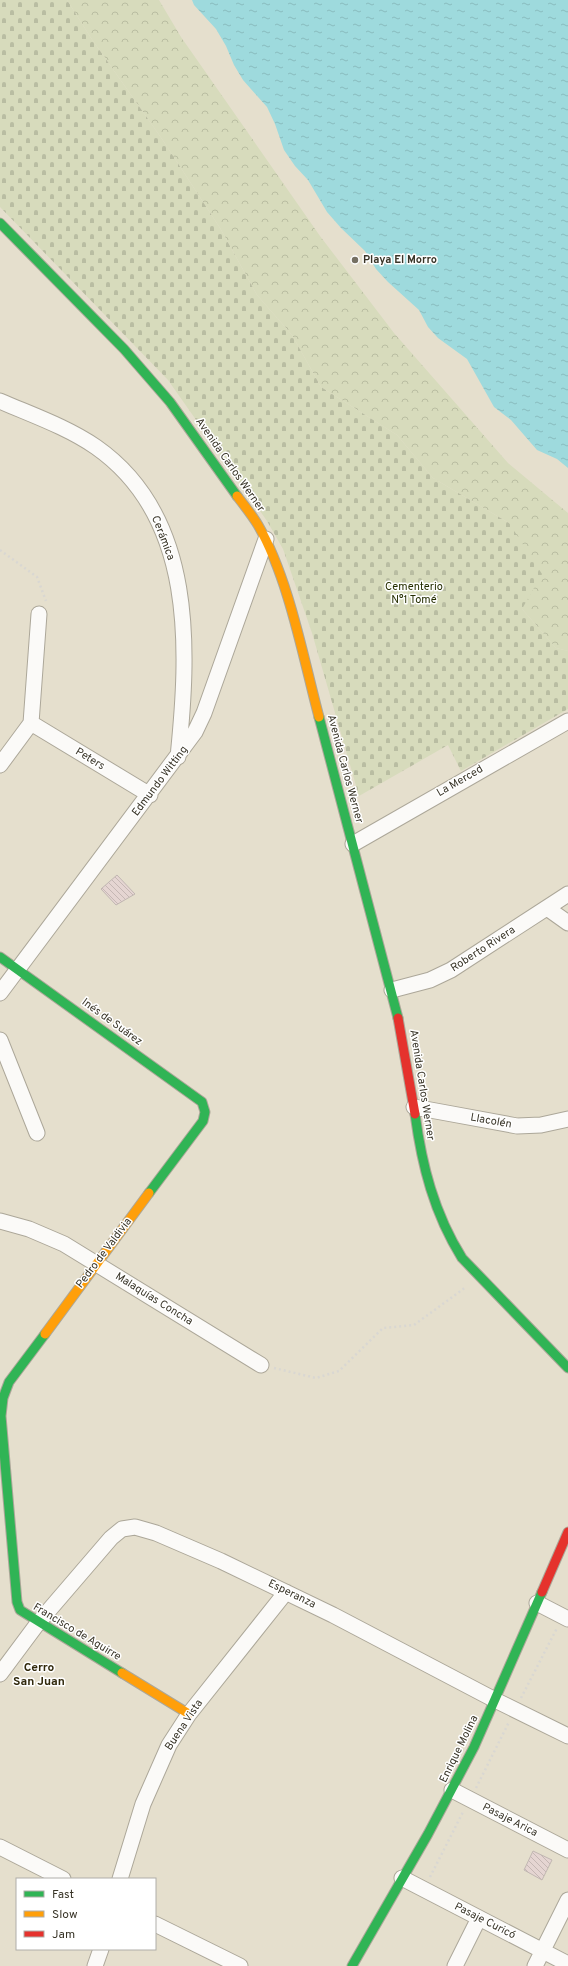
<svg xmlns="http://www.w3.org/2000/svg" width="568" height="1966" font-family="Overpass,sans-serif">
	<defs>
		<pattern id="forest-crowns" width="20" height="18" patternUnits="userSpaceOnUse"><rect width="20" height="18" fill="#d7dbbc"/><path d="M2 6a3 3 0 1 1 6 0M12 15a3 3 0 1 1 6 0" fill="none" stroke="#b9bda2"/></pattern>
		<pattern id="cemetery-stones" width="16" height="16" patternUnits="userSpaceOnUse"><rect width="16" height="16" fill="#d7dbbc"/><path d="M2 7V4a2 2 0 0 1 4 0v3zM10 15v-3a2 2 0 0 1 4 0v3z" fill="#b9bda2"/></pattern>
		<pattern id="water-ripples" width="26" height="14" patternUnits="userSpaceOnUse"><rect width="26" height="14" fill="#9edadd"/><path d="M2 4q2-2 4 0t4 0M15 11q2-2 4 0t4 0" fill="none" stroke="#89bcbe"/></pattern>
		<pattern id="building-back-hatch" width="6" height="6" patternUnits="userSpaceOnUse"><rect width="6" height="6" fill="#e5d5d2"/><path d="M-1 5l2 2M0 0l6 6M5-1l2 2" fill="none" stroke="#c5b7b4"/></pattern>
	</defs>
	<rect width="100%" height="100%" fill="#e5dfcd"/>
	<!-- forest -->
	<path fill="url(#forest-crowns)" d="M67,0H159L181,37L320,236L394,333L508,463L568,513V651L556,648L522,609L509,523L433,478L397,435L321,387L292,335L257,295L220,228L162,139L91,38Z"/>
	<!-- cemetery -->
	<path fill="url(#cemetery-stones)" d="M0,0H67L91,38L162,139L220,228L257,295L292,335L321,387L397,435L433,478L509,523L542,574L522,609L556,648L568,651V709L461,771L448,745L359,796L312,633L283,549L267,521L168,380L0,207Z"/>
	<!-- water -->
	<path fill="url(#water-ripples)" d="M192,0H568V468L557,459L537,450L511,420L494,407L467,359L438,338L428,327L419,310L388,282L376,269L365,251L341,228L327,212L308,180L295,166L284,150L275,124L267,107L243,80L234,65L226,46L216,29L194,5Z"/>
	<!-- building -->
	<path fill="url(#building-back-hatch)" stroke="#c1b7b2" d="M117,875L135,894L116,905L101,889Z
		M533,1851L552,1860L542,1880L524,1870Z"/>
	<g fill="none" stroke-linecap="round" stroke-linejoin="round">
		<defs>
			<path id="street" d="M0,401C32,415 67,427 96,447C196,517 189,649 178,757
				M31,723L150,795
				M0,765L31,723L39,614
				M353,844L568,721
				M547,908L568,923
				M392,990L430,980L451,970L568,894
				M0,993L195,732L204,713L266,539
				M0,1040L37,1133
				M414,1107L517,1126L541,1125L568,1119
				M0,1221L29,1229L64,1244L261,1365
				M537,1603L568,1619
				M0,1674L38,1623L111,1538L122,1529L135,1527L156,1533L221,1561L333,1615L495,1700L568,1736
				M452,1790L568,1850
				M0,1847L63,1879
				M402,1878L568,1964
				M120,1879L143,1804L169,1745L189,1714L286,1592
				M155,1924L240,1966
				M95,1966L101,1949
				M455,1966L479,1918
				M535,1966L568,1900"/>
			<path id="fast" d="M0,223L124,349L170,402L237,496
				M319,717L398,1018
				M0,957L202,1102L205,1112L203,1121L149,1193
				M415,1114C422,1166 434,1213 462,1258L568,1368
				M45,1334L9,1382L3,1398L1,1416L17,1602L20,1610L122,1673
				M352,1966L428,1834L474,1747L542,1592"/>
			<path id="slow" d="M237,496C244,505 252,515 258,525C289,579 303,657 319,717
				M45,1334L149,1193
				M122,1673L189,1714"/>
			<path id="jam" d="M398,1018L415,1114
				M542,1592L568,1532"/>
		</defs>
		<!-- street casing -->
		<use href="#street" stroke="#aca799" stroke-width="17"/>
		<!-- fast casing -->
		<use href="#fast" stroke="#aca799" stroke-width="11"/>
		<!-- slow casing -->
		<use href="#slow" stroke="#aca799" stroke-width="11"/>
		<!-- jam casing -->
		<use href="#jam" stroke="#aca799" stroke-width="11"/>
		<!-- path -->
		<path stroke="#d9d7d2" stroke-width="2.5" stroke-dasharray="2 3" stroke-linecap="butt" d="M0,550L37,577L46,601
			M274,1368L316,1378L339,1371L383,1328L414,1325L466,1287
			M521,1698L557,1628
			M476,1788L509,1722
			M430,1877L463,1812"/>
		<!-- street -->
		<use href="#street" stroke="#fbfaf8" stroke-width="15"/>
		<!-- fast -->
		<use href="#fast" stroke="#30b455" stroke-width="9"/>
		<!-- slow -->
		<use href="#slow" stroke="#ff9f0a" stroke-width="9"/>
		<!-- jam -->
		<use href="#jam" stroke="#e5322d" stroke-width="9"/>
	</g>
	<!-- markers -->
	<circle fill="#757062" stroke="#fff" stroke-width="1.5" cx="355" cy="260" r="4"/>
	<g text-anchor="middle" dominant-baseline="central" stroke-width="3" stroke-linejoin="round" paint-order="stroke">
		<!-- poi labels -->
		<g font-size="11" font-weight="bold" fill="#393528" stroke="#fff" text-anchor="start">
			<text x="363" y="260">Playa El Morro</text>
		</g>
		<!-- street labels -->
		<g font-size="11" fill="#393528" stroke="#fff">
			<text transform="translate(230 465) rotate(55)">Avenida Carlos Werner</text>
			<text transform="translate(163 538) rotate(69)">Cerámica</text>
			<text transform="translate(90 759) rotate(31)">Peters</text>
			<text transform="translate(345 769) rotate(75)">Avenida Carlos Werner</text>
			<text transform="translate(160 781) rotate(-53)">Edmundo Witting</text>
			<text transform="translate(460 781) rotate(-30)">La Merced</text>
			<text transform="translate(483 949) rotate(-33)">Roberto Rivera</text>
			<text transform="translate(112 1022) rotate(36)">Inés de Suárez</text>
			<text transform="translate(422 1085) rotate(81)">Avenida Carlos Werner</text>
			<text transform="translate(491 1121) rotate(10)">Llacolén</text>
			<text transform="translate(104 1253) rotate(-53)">Pedro de Valdivia</text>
			<text transform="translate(154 1299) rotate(32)">Malaquías Concha</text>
			<text transform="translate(292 1594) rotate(26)">Esperanza</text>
			<text transform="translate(77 1632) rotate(31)">Francisco de Aguirre</text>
			<text transform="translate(184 1725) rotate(-56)">Buena Vista</text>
			<text transform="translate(459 1749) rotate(-64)">Enrique Molina</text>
			<text transform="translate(510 1820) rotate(27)">Pasaje Arica</text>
			<text transform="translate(485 1921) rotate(27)">Pasaje Curicó</text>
		</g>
		<!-- park labels -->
		<g font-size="11" fill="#252e00" stroke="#fff">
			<text x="414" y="587">Cementerio<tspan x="414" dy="13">N°1 Tomé</tspan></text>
		</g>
		<!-- neighbourhood labels -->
		<g font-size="12" font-weight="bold" fill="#31290c" stroke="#fff">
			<text x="39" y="1668">Cerro<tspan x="39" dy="14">San Juan</tspan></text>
		</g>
	</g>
	<!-- legend -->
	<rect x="16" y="1878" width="140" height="72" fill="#ffffff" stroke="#b0aea9"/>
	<rect x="24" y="1891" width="20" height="6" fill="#30b455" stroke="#b0aea9"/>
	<text x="52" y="1898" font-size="12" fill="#393528">Fast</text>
	<rect x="24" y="1911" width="20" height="6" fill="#ff9f0a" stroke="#b0aea9"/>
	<text x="52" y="1918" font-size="12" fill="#393528">Slow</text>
	<rect x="24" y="1931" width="20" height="6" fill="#e5322d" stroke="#b0aea9"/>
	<text x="52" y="1938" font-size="12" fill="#393528">Jam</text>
</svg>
